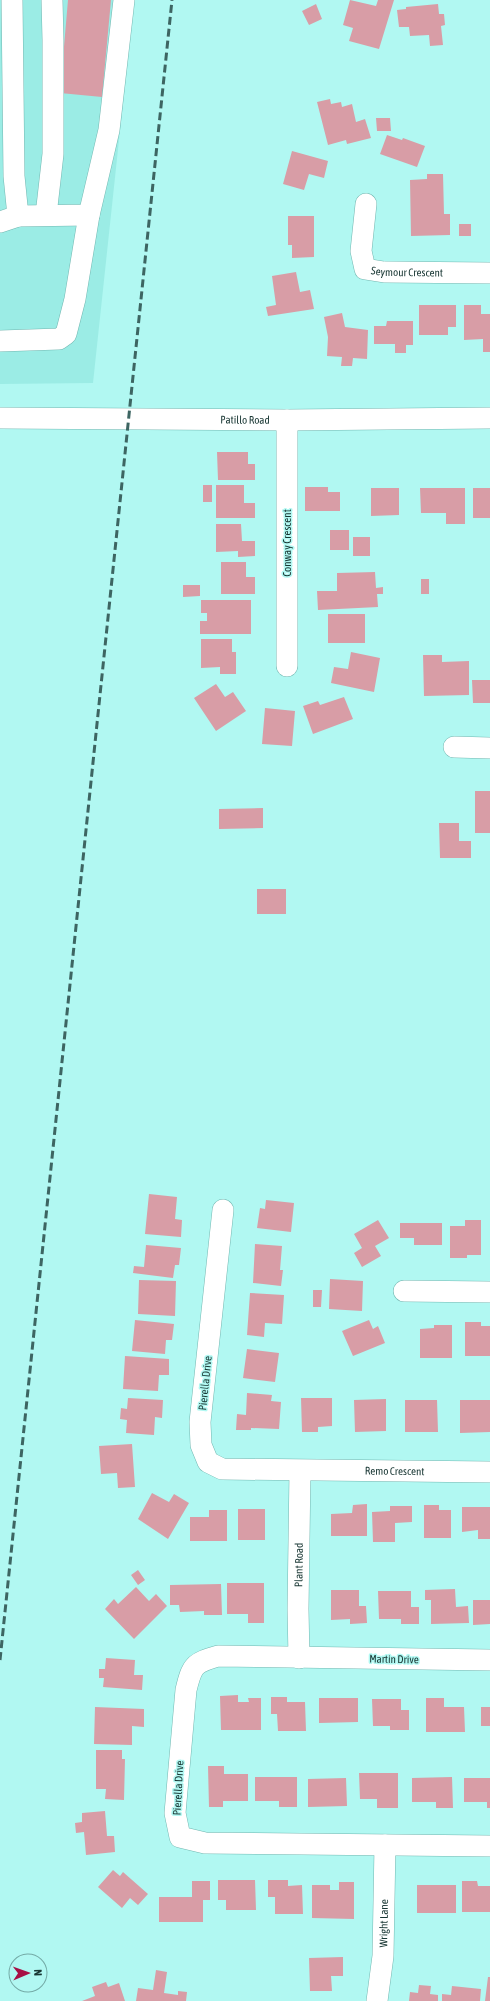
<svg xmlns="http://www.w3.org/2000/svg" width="490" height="2001" font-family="'Asap Condensed',sans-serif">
	<rect width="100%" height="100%" fill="#b1f8f2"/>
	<!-- built -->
	<path fill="#9bece5" d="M0,0H134L93,383L0,384Z"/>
	<!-- building -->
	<path fill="#d89da6" d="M68,0H111L102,97L60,93Z
		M350,0L376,6L378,0H394L379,49L349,41L353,28L343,25Z
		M316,4L322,19L309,25L302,11Z
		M438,4L439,14H444L445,25L441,26L443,45L430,46L429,35L410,36L409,27H399L397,10L406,9V7Z
		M330,99L331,104L341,102L342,107L352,104L356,122L365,119L371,138L347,144L346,140L328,145L317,102Z
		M376,118H390L391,131H377Z
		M387,135L402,140L403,138L425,146L417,167L380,154Z
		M292,151L328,161L324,178L309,174L304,190L283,184Z
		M427,174H443L444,214H450V235L411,236L410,180L427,179Z
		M288,216H314V257L292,258V245H288Z
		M459,224H471V236H459Z
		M296,272L300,292L310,290L314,309L268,316L266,307L276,305L272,276Z
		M419,305H456V327H448V335H419Z
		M464,305H481V314H490V352H483V339L464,340Z
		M342,313L345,327L368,330L367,359L353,358L352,366H341L342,357L327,356L328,337L324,317Z
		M387,321H413V345H406V353H395V344H374V326H386Z
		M217,452H248V464H255V480H218Z
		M203,485H212V502H203Z
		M216,485H244V503H255V518H216Z
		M305,487H328V492H340V511H305Z
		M371,488H399V515L371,516Z
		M420,488H465V524H446V513H421Z
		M473,488H490V518H473Z
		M216,524H241L242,541H255V556L238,557V551L216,552Z
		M330,530H349V550H330Z
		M353,537H370V556H353Z
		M221,562H246V577H255V594H221Z
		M375,572L376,588L383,587V594H377L378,607L318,610L317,591H337V573Z
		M421,579H429V594H421Z
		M183,585H200V596L183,597Z
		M201,600H251V634H200V621H207V613H201Z
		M328,614H365V643H328Z
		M201,639H232V652H236V674H220V667L201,668Z
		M351,652L380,658L374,692L331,683L334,667L348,669Z
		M423,655H442V662L469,661V695L424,696Z
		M472,680H490V703H473Z
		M216,684L225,697L233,692L246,711L216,731L194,698Z
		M344,697L353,719L313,734L303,706L318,701L320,705Z
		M265,708L295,711L292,746L262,744Z
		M475,791H490V833H475Z
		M263,808V828L219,829V809Z
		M439,823H459V841H471V858H440Z
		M257,889H286V914H257Z
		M149,1194L177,1197L175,1219L182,1220L181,1237L145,1234Z
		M266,1200L294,1203L291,1232L257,1228L260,1208L265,1209Z
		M378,1220L389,1238L375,1246L381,1256L362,1267L354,1253L362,1248L354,1234Z
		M465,1220H481V1255H467V1258H450V1226H465Z
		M400,1223H442V1245H414V1238H400Z
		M255,1244L282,1246L280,1270H283L281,1286L253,1283Z
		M146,1245L181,1248L179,1265H175L173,1278L133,1273L134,1266L144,1267Z
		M330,1279L363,1281L362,1311L329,1309Z
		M139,1280L176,1281L175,1316L138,1314Z
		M313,1290H322L321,1307H313Z
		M250,1293L284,1295L282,1324L265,1323L264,1337L247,1335Z
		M135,1320L174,1324L172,1340H166L165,1354L132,1351Z
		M369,1320L373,1329L378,1326L385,1343L353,1356L342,1331Z
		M465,1322H481V1326H490V1356H465Z
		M434,1325H452V1358H420V1329L434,1328Z
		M247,1349L279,1353L275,1382L243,1378Z
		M125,1356L169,1359V1375H159L158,1391L123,1389Z
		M247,1393L272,1395L271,1401L281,1402L279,1429L251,1428V1430H236L237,1414L246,1415Z
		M128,1398L163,1400L162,1418L155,1417L154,1435L126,1433L127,1420L120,1419L121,1408L127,1409Z
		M301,1398H332V1426L318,1427V1432H302Z
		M386,1399V1431L355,1432L354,1400Z
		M405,1400H437L438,1432H405Z
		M460,1400H490V1432L460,1433Z
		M132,1444L135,1487L118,1488L117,1473L101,1474L99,1446Z
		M152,1493L169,1502L174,1494L189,1503L168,1539L138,1519Z
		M367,1504V1536H331V1514L352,1513L353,1505Z
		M424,1505H439V1510H451V1538H424Z
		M390,1506H412V1522L395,1523V1542H373L372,1512L390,1511Z
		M462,1507H490V1539H478V1530L462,1532Z
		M238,1509H265V1540H238Z
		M209,1510H227V1541H190V1517H209Z
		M138,1570L145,1580L138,1585L131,1575Z
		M227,1583H264V1623H248V1614H227Z
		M221,1584L222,1615H204V1611L180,1612L179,1605H170V1585Z
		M136,1587L149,1601L156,1594L167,1606L134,1639L105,1609L114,1599L118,1604Z
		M455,1589L456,1607L468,1606L469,1623L431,1624V1600H425V1590Z
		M331,1590H359V1606H366L367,1623L350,1624V1619L331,1620Z
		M378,1591H411V1607H419V1624H401V1619H379Z
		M473,1600H490V1624L473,1625Z
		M106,1658L135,1660L134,1675H143L142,1690L103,1687L104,1678H99V1669H105Z
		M238,1695V1702H249L248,1698H261V1730H221L220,1696Z
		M271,1697H287V1702H305L306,1731H278L277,1714H271Z
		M319,1698H358V1722L319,1723Z
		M426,1698H444V1707H464L465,1732H426Z
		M372,1699H401V1710H409V1730H390V1726H373Z
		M95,1707L144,1709V1727L132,1726V1745L94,1744Z
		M481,1707H490V1726H481Z
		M96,1750H122V1759H125L124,1800L105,1799L106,1789H96Z
		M208,1766H224V1774H248V1801H223V1807H209Z
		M359,1773H398V1808H377V1799H360Z
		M255,1777H297V1807H279V1801H255Z
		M452,1777L453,1808H436V1802H412V1778Z
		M346,1778L347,1806L308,1807V1779Z
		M464,1778H490V1808H487V1802H464Z
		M105,1811L107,1836H114L115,1852L86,1855L84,1832L76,1833L75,1823L82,1822V1813Z
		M113,1870L120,1876L123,1872L148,1894L138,1905L130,1898L122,1908L98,1887Z
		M218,1880H255L256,1910H226V1900H218Z
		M268,1880H288V1886L302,1885L303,1914H275V1897H268Z
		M192,1881H210V1900H203V1922H159V1897H192Z
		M462,1881H477L478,1886H490V1912H462Z
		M339,1882H354V1919L312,1918V1885H330V1890H339Z
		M417,1885H456V1913H417Z
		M343,1957V1976H331L332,1991H310L309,1958Z
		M156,1970L167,1972L164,1993L178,1995V1991L187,1992L186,2001H136L138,1988L153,1990Z
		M488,1977H490V2001H485Z
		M106,1982L108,1987L119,1983L125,2001H82L95,1996L92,1987Z
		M419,1985L431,1986L430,1994L438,1995V2001H409L410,1992L418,1993Z
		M452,1986L481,1989L480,2001H442V1994L451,1995Z"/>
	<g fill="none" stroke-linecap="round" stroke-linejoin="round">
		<defs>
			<g id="minor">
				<path id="s1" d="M366,204L361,251L365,269L384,272L490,273"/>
				<path d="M46,215L53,154V40L52,0"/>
				<path d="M18,216L89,215L109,130L124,0"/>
				<path d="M0,222L18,216L14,176L12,0"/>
				<path d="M0,341L59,339L66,334L75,299L89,215"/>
				<path id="s2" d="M0,418L287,420L490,418"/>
				<path d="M287,666V420"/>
				<path d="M454,747L490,748"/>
				<path id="s3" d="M223,1210L200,1422L201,1445L208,1462L222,1469L490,1472"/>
				<path d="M404,1291L490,1292"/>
				<path id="s4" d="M299,1658L298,1609L300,1471"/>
				<path d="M490,1660L218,1656C194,1663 192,1665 186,1690L175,1813L180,1837L205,1843L490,1846"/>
				<path id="s5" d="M377,2001L383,1956L385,1845"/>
			</g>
		</defs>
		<!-- minor casing -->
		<use href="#minor" stroke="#72b7b1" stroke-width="22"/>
		<!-- minor -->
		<use href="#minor" stroke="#fff" stroke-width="21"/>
		<!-- rail -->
		<path stroke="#3d6562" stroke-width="3" stroke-dasharray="8 4" stroke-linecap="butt" d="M0,1660L172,0"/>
	</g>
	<g text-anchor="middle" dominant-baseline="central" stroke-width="3" stroke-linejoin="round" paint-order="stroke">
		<!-- street labels -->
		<g font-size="11" fill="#183633" stroke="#b1f8f2">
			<text stroke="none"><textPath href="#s1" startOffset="108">Seymour Crescent</textPath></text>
			<text stroke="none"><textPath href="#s2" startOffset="245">Patillo Road</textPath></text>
			<text transform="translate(287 543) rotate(-90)">Conway Crescent</text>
			<text transform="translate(205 1383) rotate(-84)">Pierella Drive</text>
			<text stroke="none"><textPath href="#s3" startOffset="443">Remo Crescent</textPath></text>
			<text stroke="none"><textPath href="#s4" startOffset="93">Plant Road</textPath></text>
			<text transform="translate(394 1659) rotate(1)">Martin Drive</text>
			<text transform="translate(178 1788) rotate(-87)">Pierella Drive</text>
			<text stroke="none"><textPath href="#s5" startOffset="78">Wright Lane</textPath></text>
		</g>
	</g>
	<!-- north arrow -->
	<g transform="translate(28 1973) rotate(88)"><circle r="19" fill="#b1f8f2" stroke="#74aaa6"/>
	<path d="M0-3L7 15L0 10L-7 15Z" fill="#a71045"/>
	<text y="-6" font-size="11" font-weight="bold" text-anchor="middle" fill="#183633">N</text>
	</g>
</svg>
